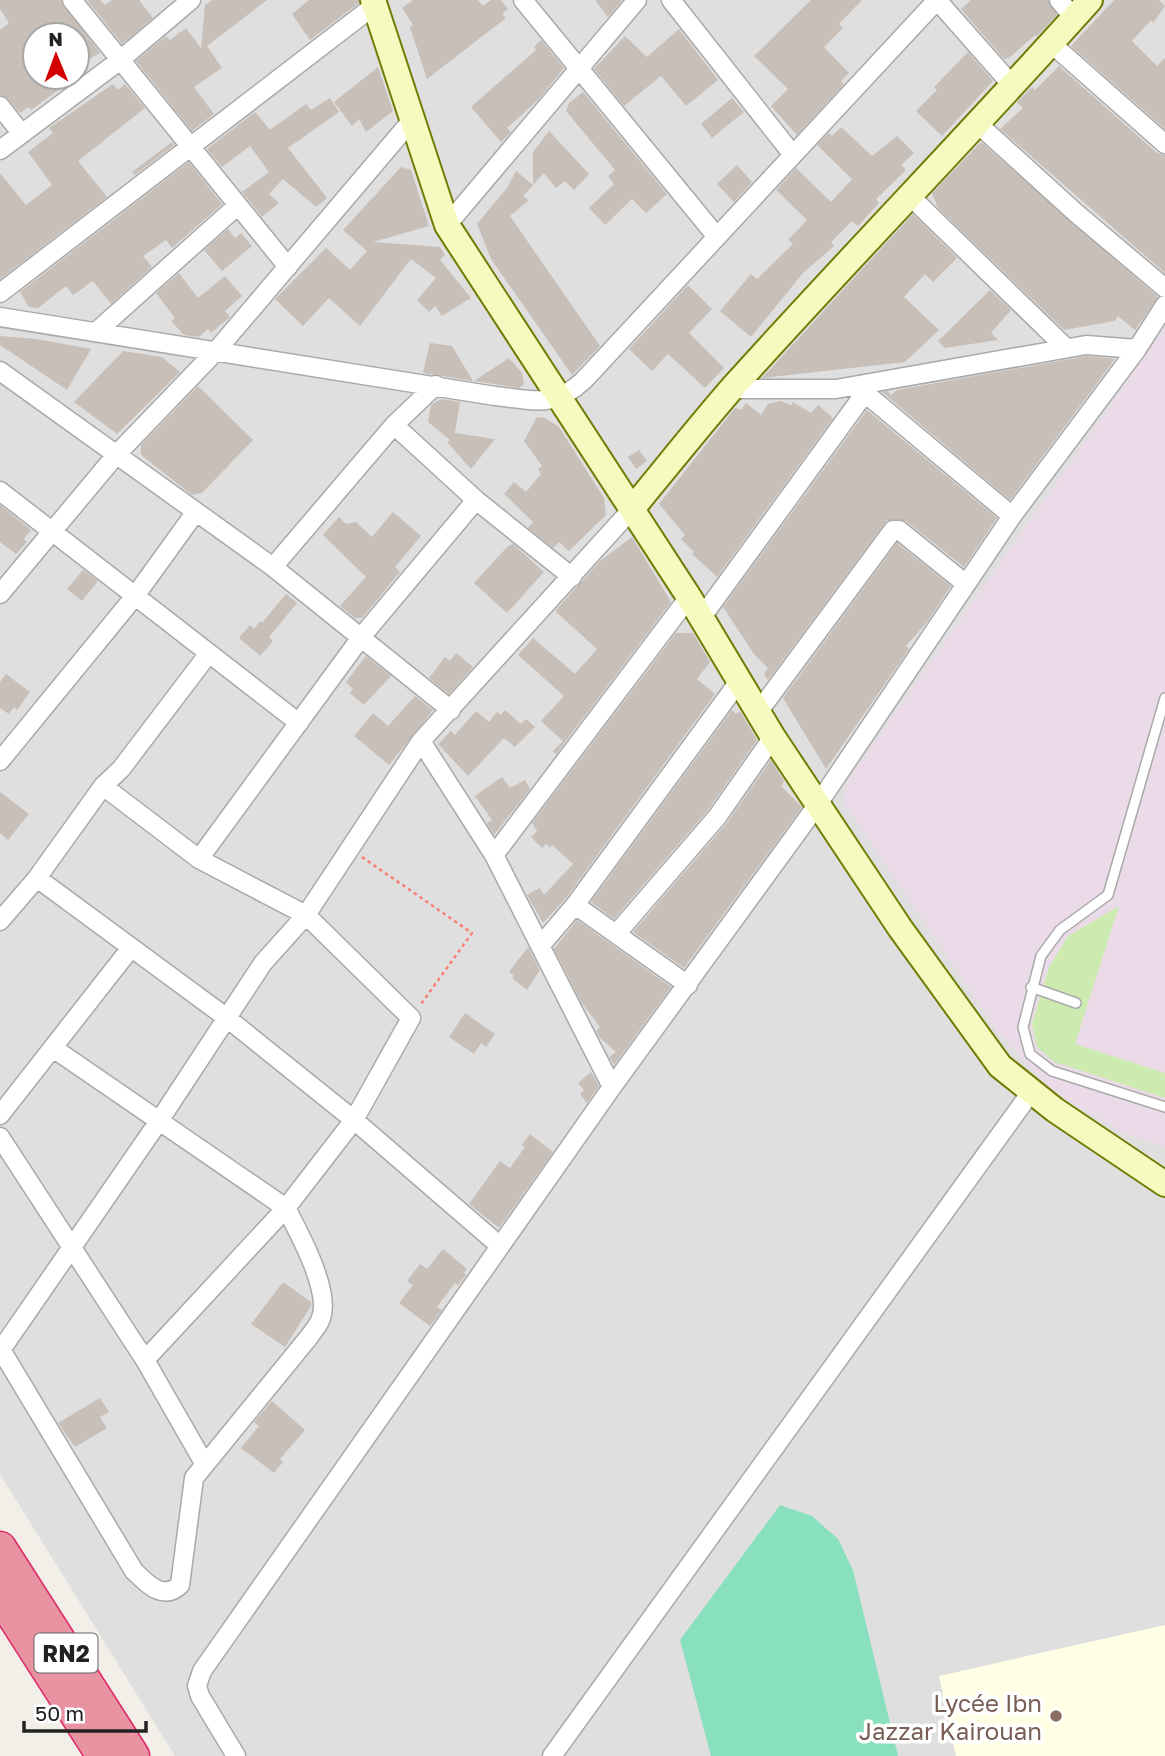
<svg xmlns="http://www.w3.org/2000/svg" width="1165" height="1756" font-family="'Golos Text',sans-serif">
	<rect width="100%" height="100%" fill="#f2efe9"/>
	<!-- residential -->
	<path fill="#e0dfdf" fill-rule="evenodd" d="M0,0H1165V1756H175L0,1474ZM35,35H77V77H35Z"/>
	<!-- industrial -->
	<path fill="#ebdbe8" d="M1165,327V1147L1123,1133L1052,1091L998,1032L844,803L847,782Z"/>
	<!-- education -->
	<path fill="#ffffe5" d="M1165,1625V1756H956L939,1676Z"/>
	<!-- grass -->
	<path fill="#cdebb0" d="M1119,906L1075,1044L1165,1073V1098L1054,1062L1037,1047L1032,1024L1049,967L1068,936Z"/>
	<!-- pitch -->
	<path fill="#88e0be" d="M780,1505L812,1516L838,1539L853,1570L898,1756H711L680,1640Z"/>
	<!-- building -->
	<path fill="#c7bfb8" d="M0,0H61L100,53L89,59L77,44V35H70L60,23L44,35H35V42L29,46L35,53V77H57L64,86L31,110L29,107L20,113L8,99L0,95V30L9,23L0,9Z
		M87,0H100L105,5L112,0H139L153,18L122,44Z
		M212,0H267L207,46L222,68L194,87L214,114L192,131L136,61L166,36L170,40L186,28L201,48L205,5Z
		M309,0H359V3L310,40L292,14Z
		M413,0H478L483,6L491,0H501L508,9L502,14L506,18L427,79L410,27L413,25L402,8Z
		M595,0H622L608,17Z
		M811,0H862L839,24L843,28L824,47L849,73L841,81L844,84L797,135L771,106L788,89L754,56Z
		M971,0H1048L1057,15L1036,37L1035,35L1009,58L1004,59L961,9Z
		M1114,0H1159L1165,6L1153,23L1151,20L1132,41L1157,66L1165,58V129L1071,46Z
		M679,29L718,80L686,106L661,76L624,106L594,69L625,36L647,57Z
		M541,40L564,68L537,101L507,128L511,132L501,142L471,107L536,50L534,47Z
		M968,52L993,81L942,136L916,111L937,90L934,87Z
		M1059,66L1157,153L1165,155V273L1000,129L1023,108L1017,102L1032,87L1035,90Z
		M378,67L393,111L366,132L359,119L352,126L334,102Z
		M113,84L118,90L125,84L145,108L78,161L107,197L0,279V173L26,205L52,185L28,152L53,133L49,128Z
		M583,92L667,194L646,213L632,199L605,225L589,208L614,184L608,176L615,170L566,111L569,103Z
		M330,98L339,112L288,148L327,198L316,207L283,179L269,194L279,203L262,217L242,192L269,172L250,146L222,167L207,149L255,112L270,130L306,104L311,110Z
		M732,98L744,112L712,138L701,124Z
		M841,127L872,156L897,136L914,153L901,165L906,170L876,199L879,203L858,226L852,221L831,242L834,246L803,273L751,337L720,311L751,274L757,279L793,244L788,240L807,220L776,190L796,168L831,202L852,179L817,145L829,133L832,136Z
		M549,131L589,174L574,190L565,181L556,188L544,173L523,196L529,200L510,216L600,346L572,375L491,259L477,224L507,188L516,171L533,185V152Z
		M172,142L174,145L135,175L132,172Z
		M981,142L1158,297L1135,330L1118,316L1115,321L1064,330L938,208L932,193Z
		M189,162L222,204L172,248L166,240L143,256L152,267L111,304L93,281L73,295L66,286L38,308L29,307L20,292Z
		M737,165L752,182L734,202L717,184Z
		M401,167L411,170L429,226L373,242L440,247L445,255L440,260L471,298L442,316L435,306L429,312L417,300L436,278L411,259L360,326L329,298L303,326L275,299L326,248L350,270L367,251L343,230Z
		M913,214L957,258L933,282L925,274L904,297L939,330L905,362L762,378Z
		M228,229L235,238L241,233L252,246L222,271L204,250Z
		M179,273L198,298L225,276L242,296L225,311L230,317L211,333L208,329L199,337L184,335L171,321L175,318L156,293Z
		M688,285L712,309L689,333L724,368L705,388L668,354L652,371L629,349Z
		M990,290L1011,310L991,333L998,340L945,348L938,341Z
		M0,336L36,339L91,349L67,390L0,345Z
		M430,343L452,346L473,381L423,373Z
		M123,351L162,357L180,372L117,434L74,402Z
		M1087,356L1115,359L1010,500L882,392L887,391L891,395L897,390Z
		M509,358L522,373L524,384L519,388L474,381Z
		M198,386L253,440L202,493L192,495L141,455V445Z
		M441,399L460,402L455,433L495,439L471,469L447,442L450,440L428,422L431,405Z
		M780,401L791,405L793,402L811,413L818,405L833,418L717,577L692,554L694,552L681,539L685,535L659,504L735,408L741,410L746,403L761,415L768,404Z
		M867,410L997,518L964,567L906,521L887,520L768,680L764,674L768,668L754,654L723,607Z
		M537,417L545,418L559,427L604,498L606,515L569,551L559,542L553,548L528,528L533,522L504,494L514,482L526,492L541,474L538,469L542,466L524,441Z
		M639,450L647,461L636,469L628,457Z
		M0,505L31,530L24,539L27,542L16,554L0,542Z
		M393,512L421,536L395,567L400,572L362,618H355L340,606L366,577L323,535L339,517L346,524L356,522L372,537Z
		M632,537L671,602L556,754L553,751L563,741L541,721L564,696L518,655L533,638L575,674L597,649L555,611L600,561Z
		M897,543L951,586L927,622L906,646L909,649L826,769L783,698Z
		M513,544L544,572L507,613L474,583L508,546Z
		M83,570L98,581L82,601L67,589Z
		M286,594L297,603L269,637L273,641L260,656L239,638L250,625L254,629L260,621L262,623Z
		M676,633H693L710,662L697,679L715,694L566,898L543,923L527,895L540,888L544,895L573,864L552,845L550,848L546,844L542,848L531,837L537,831L532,823Z
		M456,653L473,667L449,694L429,678L445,657L450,661Z
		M366,656L391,676L364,705L350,693L353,689L346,682Z
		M6,674L30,692L17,710L14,707L9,714L0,708V682Z
		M415,696L433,710L389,765L354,736L373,713L388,726Z
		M505,710L521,724L526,719L535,727L515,747L504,738L468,776L438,744L451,731L455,735L476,711L489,722L497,712L501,715Z
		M732,710L736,714L740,711L757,740L708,810L614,919L591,902Z
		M771,760L784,781L781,786L802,807L684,968L633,932L726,824Z
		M502,777L510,788L525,780L530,789L494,835L487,823L492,820L475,796Z
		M0,792L29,814L8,840L0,833Z
		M577,920L671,987L614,1065L609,1057L616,1052L600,1038L596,1031L600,1027L581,1002L554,949Z
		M528,947L540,970L527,990L512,978L514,976L509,972Z
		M465,1013L495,1034L486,1047L481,1043L474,1054L449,1037Z
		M591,1072L599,1086L587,1103L580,1094L584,1090L578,1083Z
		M530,1134L553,1152L499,1228L469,1204L500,1161L510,1168L525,1147L522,1145Z
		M443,1249L467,1269L464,1273L466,1275L458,1285L455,1283L437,1307L442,1310L430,1326L399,1303L413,1285L407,1281L420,1264L427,1269Z
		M283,1282L311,1302V1306L285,1347L251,1324Z
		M100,1398L109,1412L100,1417L107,1428L75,1447L58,1423Z
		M272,1401L305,1430L280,1459L283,1462L274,1473L241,1448L259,1426L254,1422Z"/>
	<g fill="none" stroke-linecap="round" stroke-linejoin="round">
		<defs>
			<path id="lane" d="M1165,698L1108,895L1060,930L1041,956L1023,1027L1030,1054L1052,1071L1165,1107
				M1031,987L1076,1003"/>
			<path id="street" d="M72,0L288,267
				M523,0L717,237
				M671,0L793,155
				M937,0L1012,85
				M1059,0L1074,18
				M1053,45L1165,144
				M0,106L21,133
				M978,124L1076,213L1165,288
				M0,150L119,61L191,0
				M909,195L1066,348
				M447,225L637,0
				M0,293L375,5
				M0,317L495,396C534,400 553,409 584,380L937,0
				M96,332L237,206
				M0,371L273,567L451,710
				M861,386L865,393L1012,516
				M732,389H836L1086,345L1137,349
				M394,425L476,500L572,577
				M0,491L299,723
				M273,567L394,425L436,385
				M0,594L116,455L216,351L412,120
				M702,617L865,393
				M759,711L893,530H899L966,584
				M421,741L494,855L612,1087
				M0,761L135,596L195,513
				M494,855L689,597
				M199,859L362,636L476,500
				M37,878L227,1018L354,1120L411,1018L306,915L199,859L103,786
				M575,905L688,985
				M0,921L37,878L103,786L121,769L209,653
				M617,933L717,817L773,737
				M541,945L575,905L740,680
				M0,1115L130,949
				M0,1137L145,1360L204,1463
				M0,1348L134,1571C147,1584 163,1601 180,1585L194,1478L309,1337C313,1331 319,1325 321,1318C331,1291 299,1233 286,1208L53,1048
				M1,1350L159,1121L263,963L306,915L421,741L632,509
				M145,1360L286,1208L354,1120L500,1246
				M236,1756L200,1696L197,1686L202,1671L612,1087L818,804L1012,516L1137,349L1165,305
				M552,1756L1031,1092"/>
			<path id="secondary" d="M373,0L447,225L689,597L773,737L900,928L1000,1066L1055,1110L1165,1184
				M632,509C666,468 699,426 734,386C851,256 973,131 1090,0"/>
			<path id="highway" d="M0,1548L133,1756
				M0,1595L103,1756"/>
		</defs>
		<!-- lane casing -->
		<use href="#lane" stroke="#a9a9a9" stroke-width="12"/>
		<!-- street casing -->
		<use href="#street" stroke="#a9a9a9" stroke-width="21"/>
		<!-- secondary casing -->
		<use href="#secondary" stroke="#707d05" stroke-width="28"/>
		<!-- highway casing -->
		<use href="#highway" stroke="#dc2a67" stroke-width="35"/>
		<!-- path -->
		<path stroke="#fa8072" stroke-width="2.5" stroke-dasharray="3.5 3.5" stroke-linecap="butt" d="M362,857L472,933L421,1004"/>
		<!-- lane -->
		<use href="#lane" stroke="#fff" stroke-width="9"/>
		<!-- street -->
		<use href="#street" stroke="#fff" stroke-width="18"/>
		<!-- secondary -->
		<use href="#secondary" stroke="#f7fabf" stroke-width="24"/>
		<!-- highway -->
		<use href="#highway" stroke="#e892a2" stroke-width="32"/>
	</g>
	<!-- markers -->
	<circle fill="#8d6e63" stroke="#fff" stroke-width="2.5" cx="1056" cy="1716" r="7"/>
	<g text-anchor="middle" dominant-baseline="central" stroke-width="7" stroke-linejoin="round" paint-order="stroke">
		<!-- shield labels -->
		<rect fill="#fff" stroke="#646464" stroke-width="2" x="34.5" y="1633.5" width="63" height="39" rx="5"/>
		<g font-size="23" font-weight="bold" fill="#222">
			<text x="66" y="1653">RN2</text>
		</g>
		<!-- education labels -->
		<g font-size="24" fill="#785e54" stroke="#fff" text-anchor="end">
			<text x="1042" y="1702">Lycée Ibn<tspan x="1042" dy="28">Jazzar Kairouan</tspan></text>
		</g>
	</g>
	<!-- north arrow -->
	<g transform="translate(56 56) rotate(359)"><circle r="33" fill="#ffffff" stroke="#a7a7a7" stroke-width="2"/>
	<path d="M0-5L12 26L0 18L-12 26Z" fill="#d40000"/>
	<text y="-10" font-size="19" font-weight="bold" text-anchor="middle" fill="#222222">N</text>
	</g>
	<!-- scale -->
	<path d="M24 1721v10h122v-10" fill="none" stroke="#222222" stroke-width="3.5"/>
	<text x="35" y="1721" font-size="21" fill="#222222" stroke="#ffffff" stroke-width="5" paint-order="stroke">50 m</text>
</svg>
